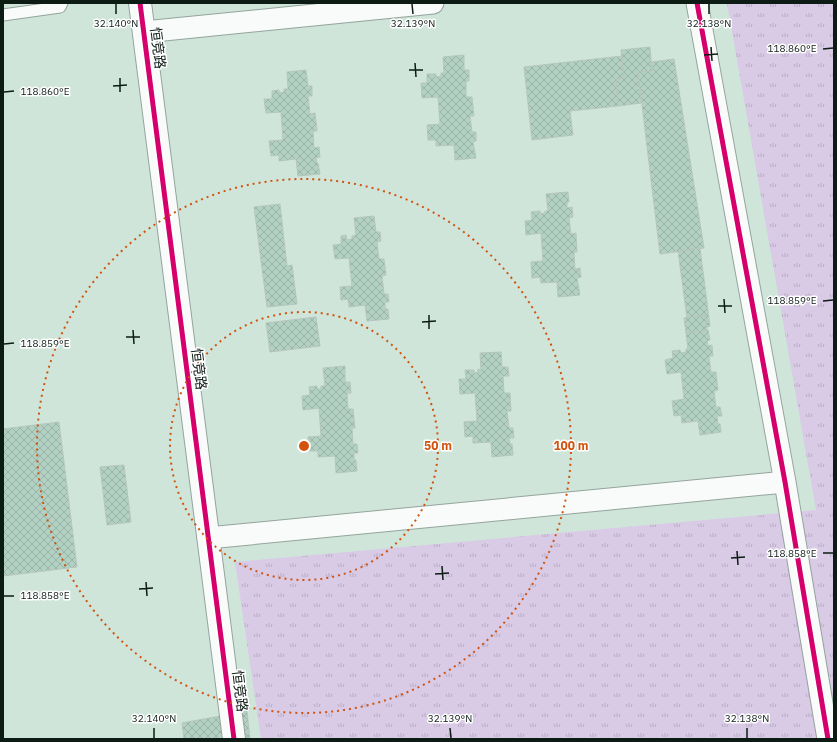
<svg xmlns="http://www.w3.org/2000/svg" width="837" height="742" font-family="'IBM Plex Sans','Noto Sans SC',sans-serif">
	<defs>
		<pattern id="grass-tufts" width="24" height="20" patternUnits="userSpaceOnUse"><rect width="24" height="20" fill="#d9cae6"/><path d="M3 7l-1-3M5 7V3M7 7l1-3M15 17l-1-3M17 17v-4M19 17l1-3" fill="none" stroke="#b9adc4"/></pattern>
		<pattern id="building-cross-hatch" width="8" height="8" patternUnits="userSpaceOnUse"><rect width="8" height="8" fill="#b2d1c3"/><path d="M0 0l8 8M0 8l8-8" fill="none" stroke="#98b3a7"/></pattern>
	</defs>
	<rect width="100%" height="100%" fill="#cfe5da"/>
	<!-- grass -->
	<path fill="url(#grass-tufts)" d="M727,3H834V739H261L235,562L816,510Z"/>
	<!-- building -->
	<path fill="url(#building-cross-hatch)" stroke="#b6c6be" d="M650,47L652,71L638,72L641,103L618,106L616,79L624,78L621,50Z
		M464,55V70H469V81H466V97H472L474,116H470L472,132H476V141L473,142L476,158L455,160L454,145L436,146V140H428L427,125L440,124L438,97L422,98L421,83H427V74H436V77L441,76V73H444L443,57Z
		M622,56L624,78L616,79L618,106L570,111L573,135L532,140L524,67Z
		M674,59L704,248L660,254L638,72L652,71V62Z
		M306,70L308,86H312V96H308L310,114L315,113L317,131H313L314,148L319,147L320,157L316,158L317,163H318L320,174L298,176L296,159L279,161V155L271,156L269,141L283,140L281,112L266,113L264,99H272V91L279,90V93L284,92V89H288L287,72Z
		M568,192L569,202H567V208L572,207L573,217L569,218L571,234L576,233L577,252H574L575,269L580,268L581,277L577,278L580,295L558,297L557,282L541,283L540,277L532,278L531,262L543,261L541,233L526,235L525,221L532,220L531,212L540,211V214L545,213V211H548L546,194Z
		M280,204L287,266L292,265L297,304L267,307L254,207Z
		M374,216L376,232H380L381,241L377,242L379,259H384L386,275L382,276L384,294H388L389,302H385V309H388L389,319L367,321L365,305L349,307L348,299L341,300L340,287L352,286L349,258L335,259L333,245L341,244V236L346,235L347,240L352,239V236L356,235L354,218Z
		M700,248L710,326L707,327L705,315L687,318L678,251Z
		M705,315L707,330L686,333L684,318Z
		M316,317L320,346L270,352L266,323Z
		M708,330L710,340L707,341L708,346L712,345L713,356H709L711,372H716L718,390L714,391L716,407H720L722,416H717L718,424H720L721,432L700,435L698,421L682,423L681,415L674,416L672,401L684,399L681,372L667,374L665,360L673,358L672,351L680,350L681,353L686,352V349H688L686,333Z
		M501,352L502,367H508L509,376H503L504,393H510L511,411H507L509,428H513L514,438H509L510,444H512L513,455L492,457L491,442L473,443V436L465,437L464,422L477,421L475,393L460,394L459,379H466L465,370H474V373L478,372V369L481,370L480,353Z
		M345,366V382H350L351,393H347L348,409H353L355,428H352L353,444H357L358,453H354V460H356L357,471L336,473L335,456L318,457V451H309L308,437L321,436L319,408L303,410L302,396L310,395L309,387L317,386V389H321V386H325L323,368Z
		M59,422L77,567L3,576V429Z
		M124,465L131,522L107,525L100,467Z
		M247,711L250,739H184L182,723Z"/>
	<g fill="none" stroke-linecap="round" stroke-linejoin="round">
		<defs>
			<path id="service" d="M3,15L60,7L62,3"/>
			<path id="minor" d="M697,3L785,482L828,739
				M144,32L433,3
				M208,538L785,482"/>
			<path id="tertiary" d="M140,3L234,739"/>
		</defs>
		<!-- service casing -->
		<use href="#service" stroke="#94a49c" stroke-width="13"/>
		<!-- minor casing -->
		<use href="#minor" stroke="#94a49c" stroke-width="23"/>
		<!-- tertiary casing -->
		<use href="#tertiary" stroke="#94a49c" stroke-width="24"/>
		<!-- service -->
		<use href="#service" stroke="#f8fbf9" stroke-width="11"/>
		<!-- minor -->
		<use href="#minor" stroke="#f8fbf9" stroke-width="21"/>
		<!-- tertiary -->
		<use href="#tertiary" stroke="#f8fbf9" stroke-width="22"/>
		<defs>
			<path id="cycleway" d="M140,3L234,739
				M697,3L785,482L828,739"/>
		</defs>
		<!-- cycleway casing -->
		<use href="#cycleway" stroke="#fff" stroke-width="8"/>
		<!-- cycleway -->
		<use href="#cycleway" stroke="#d6006c" stroke-width="5"/>
	</g>
	<!-- ticks -->
	<path fill="none" stroke="#0d1b15" stroke-width="1.5" d="M116,4V14M412,4L413,14M709,4V14M711,47L712,61M823,49L833,48M704,55L718,54M415,63L416,77M409,70H423M120,78V92M113,86L127,85M4,92L14,91M724,299L725,313M823,301L833,300M718,306H732M429,315V329M422,322L436,321M133,330L134,344M126,337H140M4,344L14,343M737,551L738,565M823,553H833M731,558L745,557M442,566L443,580M435,574L449,573M146,582L147,596M139,589L153,588M4,596H14M154,728V738M450,728L451,738M747,728V738"/>
	<!-- distance rings -->
	<g fill="none" stroke="#d2530d" stroke-width="2" stroke-dasharray="2 4">
		<circle cx="304" cy="446" r="134"/>
		<circle cx="304" cy="446" r="267"/>
	</g>
	<g text-anchor="middle" dominant-baseline="central" stroke-width="3" stroke-linejoin="round" paint-order="stroke">
		<!-- street labels -->
		<g font-size="14" fill="#0d1b15" stroke="#fff">
			<text transform="translate(158 48) rotate(83)">恒竞路</text>
			<text transform="translate(199 369) rotate(83)">恒竞路</text>
			<text transform="translate(240 691) rotate(83)">恒竞路</text>
		</g>
	</g>
	<g font-size="10" text-anchor="middle" fill="#0d1b15" stroke="#fff" stroke-width="3" stroke-linejoin="round" paint-order="stroke">
		<text x="116" y="27">32.140°N</text>
		<text x="413" y="27">32.139°N</text>
		<text x="709" y="27">32.138°N</text>
		<text x="792" y="52">118.860°E</text>
		<text x="45" y="95">118.860°E</text>
		<text x="792" y="304">118.859°E</text>
		<text x="45" y="347">118.859°E</text>
		<text x="792" y="557">118.858°E</text>
		<text x="45" y="599">118.858°E</text>
		<text x="154" y="722">32.140°N</text>
		<text x="450" y="722">32.139°N</text>
		<text x="747" y="722">32.138°N</text>
	</g>
	<circle cx="304" cy="446" r="6" fill="#d2530d" stroke="#fff" stroke-width="2"/>
	<g font-size="12" text-anchor="middle" font-weight="bold" fill="#d2530d" stroke="#fff" stroke-width="3" stroke-linejoin="round" paint-order="stroke">
		<text x="438" y="450">50 m</text>
		<text x="571" y="450">100 m</text>
	</g>
	<!-- border -->
	<rect width="837" height="742" fill="none" stroke="#0d1b15" stroke-width="8"/>
</svg>
